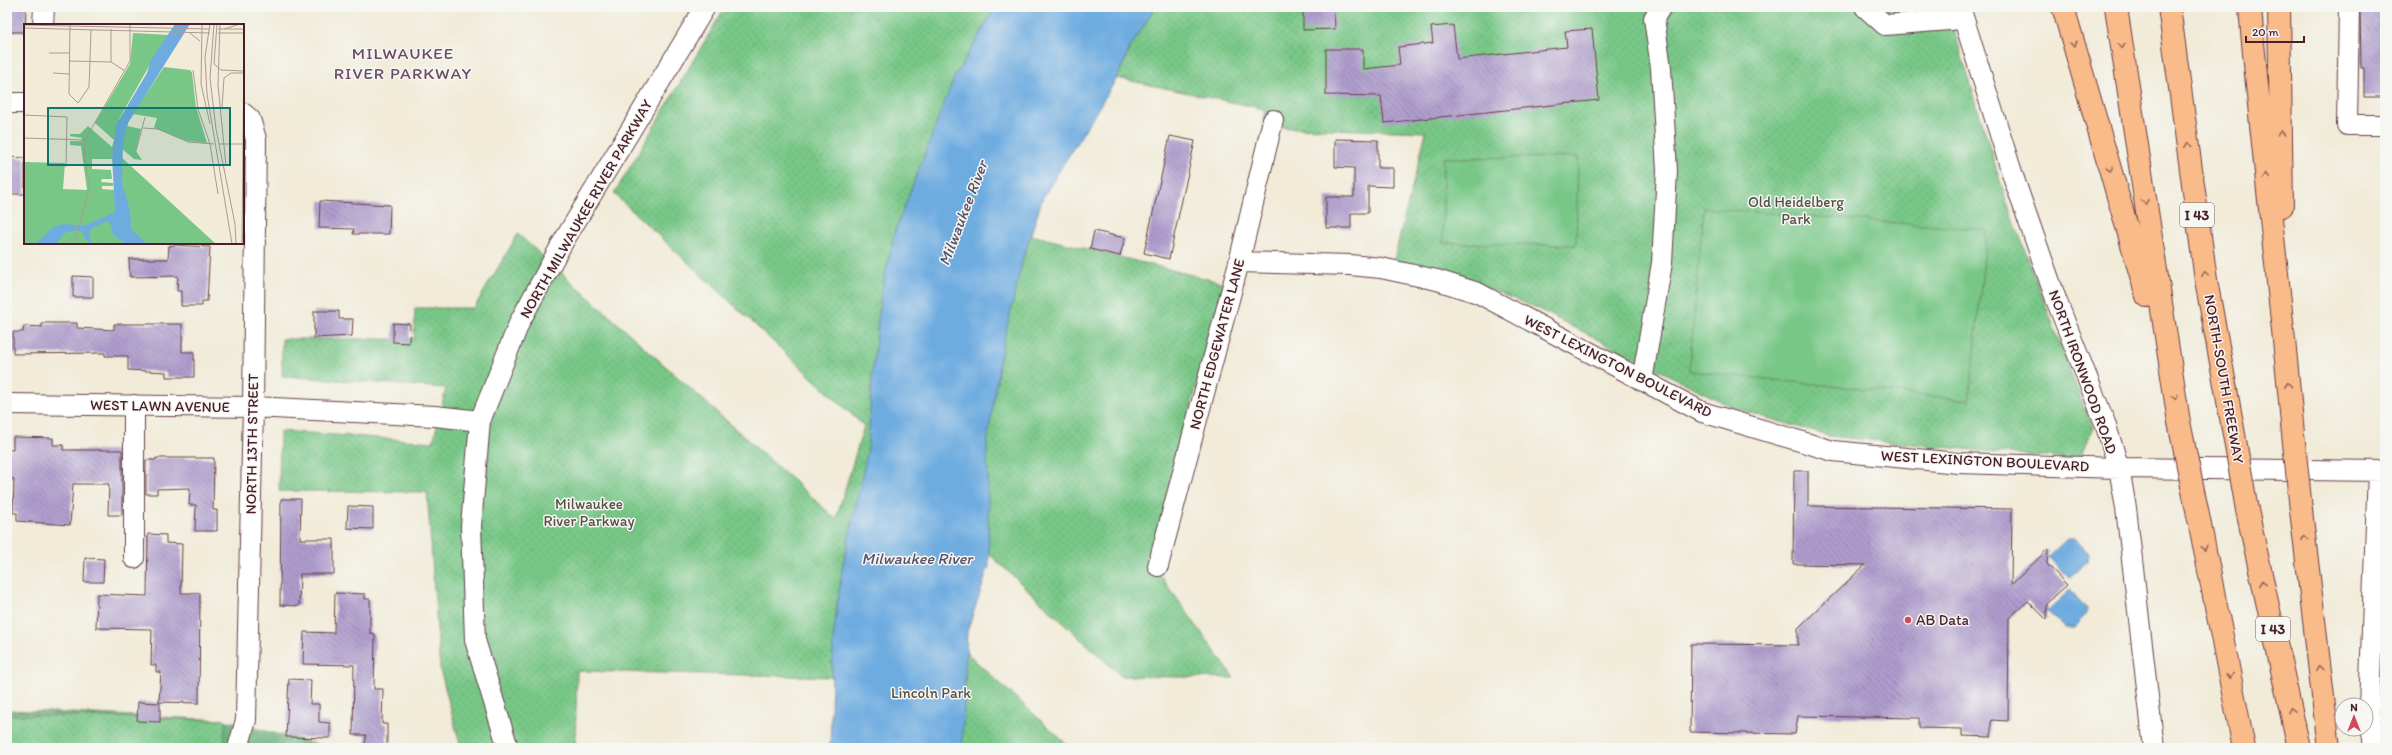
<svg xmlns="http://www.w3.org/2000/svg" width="2392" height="755" font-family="Itim,sans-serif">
	<defs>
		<pattern id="forest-crowns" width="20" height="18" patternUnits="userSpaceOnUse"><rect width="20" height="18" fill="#62ac74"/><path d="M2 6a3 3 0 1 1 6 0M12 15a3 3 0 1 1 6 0" fill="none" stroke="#538b5f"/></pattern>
		<pattern id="park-dots" width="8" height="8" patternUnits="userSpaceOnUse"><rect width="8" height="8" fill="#78c787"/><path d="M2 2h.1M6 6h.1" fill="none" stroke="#69aa75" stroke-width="1.8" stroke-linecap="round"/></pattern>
		<pattern id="building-back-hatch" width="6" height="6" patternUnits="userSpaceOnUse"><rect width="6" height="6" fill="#af9dcd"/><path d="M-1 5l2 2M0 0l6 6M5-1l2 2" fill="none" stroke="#907fa7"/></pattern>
	</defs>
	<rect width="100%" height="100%" fill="#f6f6f2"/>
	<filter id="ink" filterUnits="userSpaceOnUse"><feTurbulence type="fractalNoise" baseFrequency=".025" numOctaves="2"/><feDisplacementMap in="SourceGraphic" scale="8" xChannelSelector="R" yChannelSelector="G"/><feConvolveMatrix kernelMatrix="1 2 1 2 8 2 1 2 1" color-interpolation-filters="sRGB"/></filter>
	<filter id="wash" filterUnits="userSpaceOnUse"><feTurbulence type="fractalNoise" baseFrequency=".012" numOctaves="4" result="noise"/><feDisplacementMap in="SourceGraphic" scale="16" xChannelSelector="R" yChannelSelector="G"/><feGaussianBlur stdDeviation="0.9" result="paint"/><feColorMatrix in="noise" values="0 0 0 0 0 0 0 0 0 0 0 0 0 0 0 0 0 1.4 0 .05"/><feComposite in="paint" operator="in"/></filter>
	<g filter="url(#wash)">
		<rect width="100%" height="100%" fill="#f1ebd8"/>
		<!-- forest -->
		<path fill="url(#forest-crowns)" stroke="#566650" d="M7,710L225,720L319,745L320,748H7Z"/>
		<!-- park -->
		<path fill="url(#park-dots)" stroke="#617359" d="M725,7H996L954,78L1031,235L1224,283L1150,561L1234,678L1121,676L976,542L837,602L832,677L577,671L575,748H461L440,669L427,492L279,491L280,431L433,442L446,388L282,376V339H414L415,308H474L518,234L836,519L864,426L614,194Z
			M1155,7H1947L2005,197L2087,415L2093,427L2079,460L1828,436L1734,408L1534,307L1467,280L1393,263L1426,132L1263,127L1264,109L1117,78L1130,48Z
			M947,635L1071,748H877Z
			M7,715L225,720L224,748H7Z"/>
		<!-- pitch -->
		<path fill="#78c787" stroke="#617359" d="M1578,157L1576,245L1443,243V158Z
			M1704,208L1987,230L1969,400L1689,371Z"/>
		<!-- water -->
		<path fill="#6eace0" stroke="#5c6686" d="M996,7H1155L1130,48L1117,78L1043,197L1023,258L1001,352L987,443L989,566L967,632L962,748H830L833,638L842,569L868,448L872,376L881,293L895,231L954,78Z
			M2067,539H2074L2088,553L2087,561L2070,579L2048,557Z
			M2070,590L2087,609V614L2073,628H2064L2047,611Z"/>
		<g id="blocks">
			<!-- building -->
			<path fill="url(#building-back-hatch)" d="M7,7H26L25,32H7Z
				M1303,7H1334L1335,29L1303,30Z
				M2360,7H2385V97H2364V68H2361Z
				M1453,25L1457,59L1567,47L1565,31L1592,29L1599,100L1384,123L1381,96L1326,95V49H1363V69L1400,65L1398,47L1433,43L1431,27Z
				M1170,136L1195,141L1169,259L1144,253Z
				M1335,139L1378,140V168H1393V187L1368,186V213H1351V228H1326V197H1354V168L1335,167Z
				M7,157L25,158V194H7Z
				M320,201L390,205L389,234H353L354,229L319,228Z
				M1094,231L1125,238L1120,256L1090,249Z
				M174,245L210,247L207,301H202V306H181V291H177L178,276L130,277L129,259H168L169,246Z
				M73,276L93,277V297H73Z
				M314,311H339V319H353L352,336L314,338Z
				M42,323H77V328L114,330V324H182V352H194V377H166V372L128,370V356H105V353L13,354V332H23L24,326L42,327Z
				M393,323L410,324L409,343L393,342Z
				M13,437L53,438V445H63V450H122V515H108L109,484H73L70,525L17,521V513H13L14,479L7,478V450H13Z
				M156,458H214L213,510H217V531H195L196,505H189L190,488L157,489V494H146V460H156Z
				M1794,471H1808V506L2012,509L2011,585L2048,549L2047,564L2067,585L2047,603V620L2028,601L2009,618L2008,721L1991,720V737L1962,736V729L1919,728V718L1798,716L1795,734L1690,732L1691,644L1798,645V628L1865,565L1793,564Z
				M281,499H301L300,539H334V574H300L299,606L280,605Z
				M348,506L373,507V529L347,528Z
				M148,534L166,535V543L182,544L181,593H200L199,703L159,702L161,672H156V665H151L152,629L96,628L97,594L147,596Z
				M85,558L104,559L103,582H84Z
				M335,593L365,594V599H370V633L375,634L374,689H383L382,724H387V748H365L366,735H353L354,665L303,664L304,632L334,633Z
				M289,679L311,680L310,704H319V722L330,723V738L286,737Z
				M138,702L160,703V722L137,721Z"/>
		</g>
	</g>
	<g filter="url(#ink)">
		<use href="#blocks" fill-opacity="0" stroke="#633e45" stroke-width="1"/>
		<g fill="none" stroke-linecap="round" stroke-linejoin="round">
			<defs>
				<path id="minor" d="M1865,7L1885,25L1962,19
					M1960,7L2014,179L2057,302L2105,423L2119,468L2126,508L2154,748
					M2349,7L2347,125H2385
					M43,25L44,7
					M7,103H25
					M1239,262L1350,265L1381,268L1437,280L1478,293L1702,412L1833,451L1958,463L2119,468L2385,471
					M1642,381L1662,263L1667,171L1661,68L1654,18L1661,7
					M7,404L253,407L435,416L480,421
					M134,405V558
					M1158,566L1239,262L1273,120
					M238,748L246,720L253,407L256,139L250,119L243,113
					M508,748L475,640L471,526L480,421L520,321L563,242L705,7
					M2374,748L2369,708L2378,471"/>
				<path id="highway" d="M2063,7L2147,296
					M2116,7L2179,422
					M2169,7L2206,280L2232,423
					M2250,7C2261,146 2280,284 2292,424
					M2279,7L2282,206
					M2197,510L2244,748
					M2247,510L2299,748
					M2301,510L2329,748"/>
			</defs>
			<!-- minor casing -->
			<use href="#minor" stroke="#633e45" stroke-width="22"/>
			<!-- highway casing -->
			<use href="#highway" stroke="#633e45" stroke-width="24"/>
			<!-- minor -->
			<use href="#minor" stroke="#fff" stroke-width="20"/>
			<!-- highway -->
			<use href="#highway" stroke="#fabb8b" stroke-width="22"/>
			<defs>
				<path id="highway-bridge" d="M2179,422L2197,510
					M2232,423L2247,510
					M2292,424L2301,510"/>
			</defs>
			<!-- highway-bridge casing -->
			<use href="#highway-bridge" stroke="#633e45" stroke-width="24" stroke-linecap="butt"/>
			<!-- highway-bridge -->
			<use href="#highway-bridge" stroke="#fabb8b" stroke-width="22"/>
		</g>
		<!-- one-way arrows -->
		<defs><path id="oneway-chevron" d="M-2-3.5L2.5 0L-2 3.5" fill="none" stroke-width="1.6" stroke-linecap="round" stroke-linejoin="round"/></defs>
		<g stroke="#996556">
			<use href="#oneway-chevron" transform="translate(2074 44) rotate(74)"/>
			<use href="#oneway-chevron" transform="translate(2122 46) rotate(82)"/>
			<use href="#oneway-chevron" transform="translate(2281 133) rotate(-90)"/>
			<use href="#oneway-chevron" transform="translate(2188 145) rotate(-98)"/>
			<use href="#oneway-chevron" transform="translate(2110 169) rotate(74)"/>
			<use href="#oneway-chevron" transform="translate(2266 176) rotate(-97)"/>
			<use href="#oneway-chevron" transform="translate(2145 202) rotate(82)"/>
			<use href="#oneway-chevron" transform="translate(2205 274) rotate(-98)"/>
			<use href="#oneway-chevron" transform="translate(2288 385) rotate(-95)"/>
			<use href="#oneway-chevron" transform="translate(2175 397) rotate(80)"/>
			<use href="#oneway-chevron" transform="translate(2305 538) rotate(-97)"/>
			<use href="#oneway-chevron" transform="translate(2204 548) rotate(79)"/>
			<use href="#oneway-chevron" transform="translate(2263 583) rotate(-102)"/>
			<use href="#oneway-chevron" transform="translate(2319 668) rotate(-97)"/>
			<use href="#oneway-chevron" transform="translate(2230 676) rotate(79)"/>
			<use href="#oneway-chevron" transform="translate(2291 710) rotate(-102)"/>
		</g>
	</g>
	<!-- markers -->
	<circle fill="#d1495b" stroke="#f6f6f2" stroke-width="1.5" cx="1908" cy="620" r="4"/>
	<g text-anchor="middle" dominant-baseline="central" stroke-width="3" stroke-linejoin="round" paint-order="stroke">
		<!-- shield labels -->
		<g fill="#f6f6f2" stroke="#7e6067" stroke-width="1">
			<rect x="2180" y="203" width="34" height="24" rx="3"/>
			<rect x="2256" y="617" width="34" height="24" rx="3"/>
		</g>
		<g font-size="14" font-weight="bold" fill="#4a1f2b">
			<text x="2197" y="215">I 43</text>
			<text x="2273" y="629">I 43</text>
		</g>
		<!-- park labels -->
		<g font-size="15" fill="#585147" stroke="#f6f6f2">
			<text x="1796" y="202">Old Heidelberg<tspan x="1796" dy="17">Park</tspan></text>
			<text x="589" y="504">Milwaukee<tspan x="589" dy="17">River Parkway</tspan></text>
			<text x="931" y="693">Lincoln Park</text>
		</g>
		<!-- street labels -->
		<g font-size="15" fill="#4a1f2b" stroke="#f6f6f2">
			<text transform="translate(586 209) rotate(-60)">NORTH MILWAUKEE RIVER PARKWAY</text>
			<text transform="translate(1217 344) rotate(-75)">NORTH EDGEWATER LANE</text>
			<text transform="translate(1618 366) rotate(27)">WEST LEXINGTON BOULEVARD</text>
			<text transform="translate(2083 372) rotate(70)">NORTH IRONWOOD ROAD</text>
			<text transform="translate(2224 379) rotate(80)">NORTH-SOUTH FREEWAY</text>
			<text transform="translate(160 406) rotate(1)">WEST LAWN AVENUE</text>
			<text transform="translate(252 444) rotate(-89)">NORTH 13TH STREET</text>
			<text transform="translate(1985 461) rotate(3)">WEST LEXINGTON BOULEVARD</text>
		</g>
		<!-- poi labels -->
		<g font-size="15" fill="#4a1f2b" stroke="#f6f6f2" text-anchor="start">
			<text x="1916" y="620">AB Data</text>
		</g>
		<!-- water labels -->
		<g font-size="16" font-style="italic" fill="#57506a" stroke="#f6f6f2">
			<text transform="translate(963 213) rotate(-69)">Milwaukee River</text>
			<text x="917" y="558">Milwaukee River</text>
		</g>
		<!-- quarter labels -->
		<g font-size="17" letter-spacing="1" fill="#6d4b64" stroke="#f6f6f2">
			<text x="403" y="53">MILWAUKEE<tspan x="403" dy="20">RIVER PARKWAY</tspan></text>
		</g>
	</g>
	<!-- overview -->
	<g transform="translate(24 24)">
		<rect width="220" height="220" fill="#f1ebd8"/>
		<path d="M109,9L145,11L136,23L95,95L104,99L103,102L117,105L112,127L118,136L110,135L98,125L88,130V135H68V145L87,146L88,155H78L77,158L89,159V162H78V165L90,166L91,182L96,132L192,220H0V138L41,139L39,165L63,166L57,122L46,121V117H57L58,114L46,112V110H56L64,102L88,123L90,116L71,99L106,40ZM140,43L166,46L168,49L172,83L183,119L163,117L130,104L133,94L109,90Z" fill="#78c787"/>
		<path d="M138,49L153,58L140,79L125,71ZM156,51H167L166,65H155ZM154,100L176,101L174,114L153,112Z" fill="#78c787"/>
		<path d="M151,0H166L104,99L99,118L98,159L106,187L107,205L123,220H97L100,218L89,211L87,201L83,197L68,204L65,209L68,220L61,215L59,208L52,206L41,209L32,220H12L29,203L40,200L60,202L91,188L88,132L92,101L123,49L127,36Z" fill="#6eace0"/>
		<path fill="none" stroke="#ae9993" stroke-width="1" d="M46,0L45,70L54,79L65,63L67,6M178,0L177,60L186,100M186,0L181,33L183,70L208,220M190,0L186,54L192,105L211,200L212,220M193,0L190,40L197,46L220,47M196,0L194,61L202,142M0,1L186,5M0,4L186,9M194,5H220M200,5L216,0M166,9L176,17M194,9H220M25,29H46M45,37L87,38L101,47M87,38V5M169,46L174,85L186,120L194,170M29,49L45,50M198,83L200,54L207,49H220M0,91L43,93L42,143M119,104L134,105L164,118L190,120M0,114L61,116M195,120H218M112,127L121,93M218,218L220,193M50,220L66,163L60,133L61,116L106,37V0M218,220L220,18"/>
		<path fill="#0f766e" fill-opacity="0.15" stroke="#0f766e" stroke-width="2" d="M24,84H206V141H24Z"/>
		<rect width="220" height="220" fill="none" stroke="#4a1f2b" stroke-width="2"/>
	</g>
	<!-- margin -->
	<rect width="2392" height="755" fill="none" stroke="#f6f6f2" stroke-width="24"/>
	<!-- north arrow -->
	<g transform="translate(2354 717)"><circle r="19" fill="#f6f6f2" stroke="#b1a0a2"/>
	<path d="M0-3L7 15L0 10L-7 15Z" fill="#d1495b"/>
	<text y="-6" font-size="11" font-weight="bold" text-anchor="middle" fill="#4a1f2b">N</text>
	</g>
	<!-- scale -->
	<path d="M2246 36v6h58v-6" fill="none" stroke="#4a1f2b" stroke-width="2"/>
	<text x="2252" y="36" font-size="12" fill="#4a1f2b" stroke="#f6f6f2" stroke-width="3" paint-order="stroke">20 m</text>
</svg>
